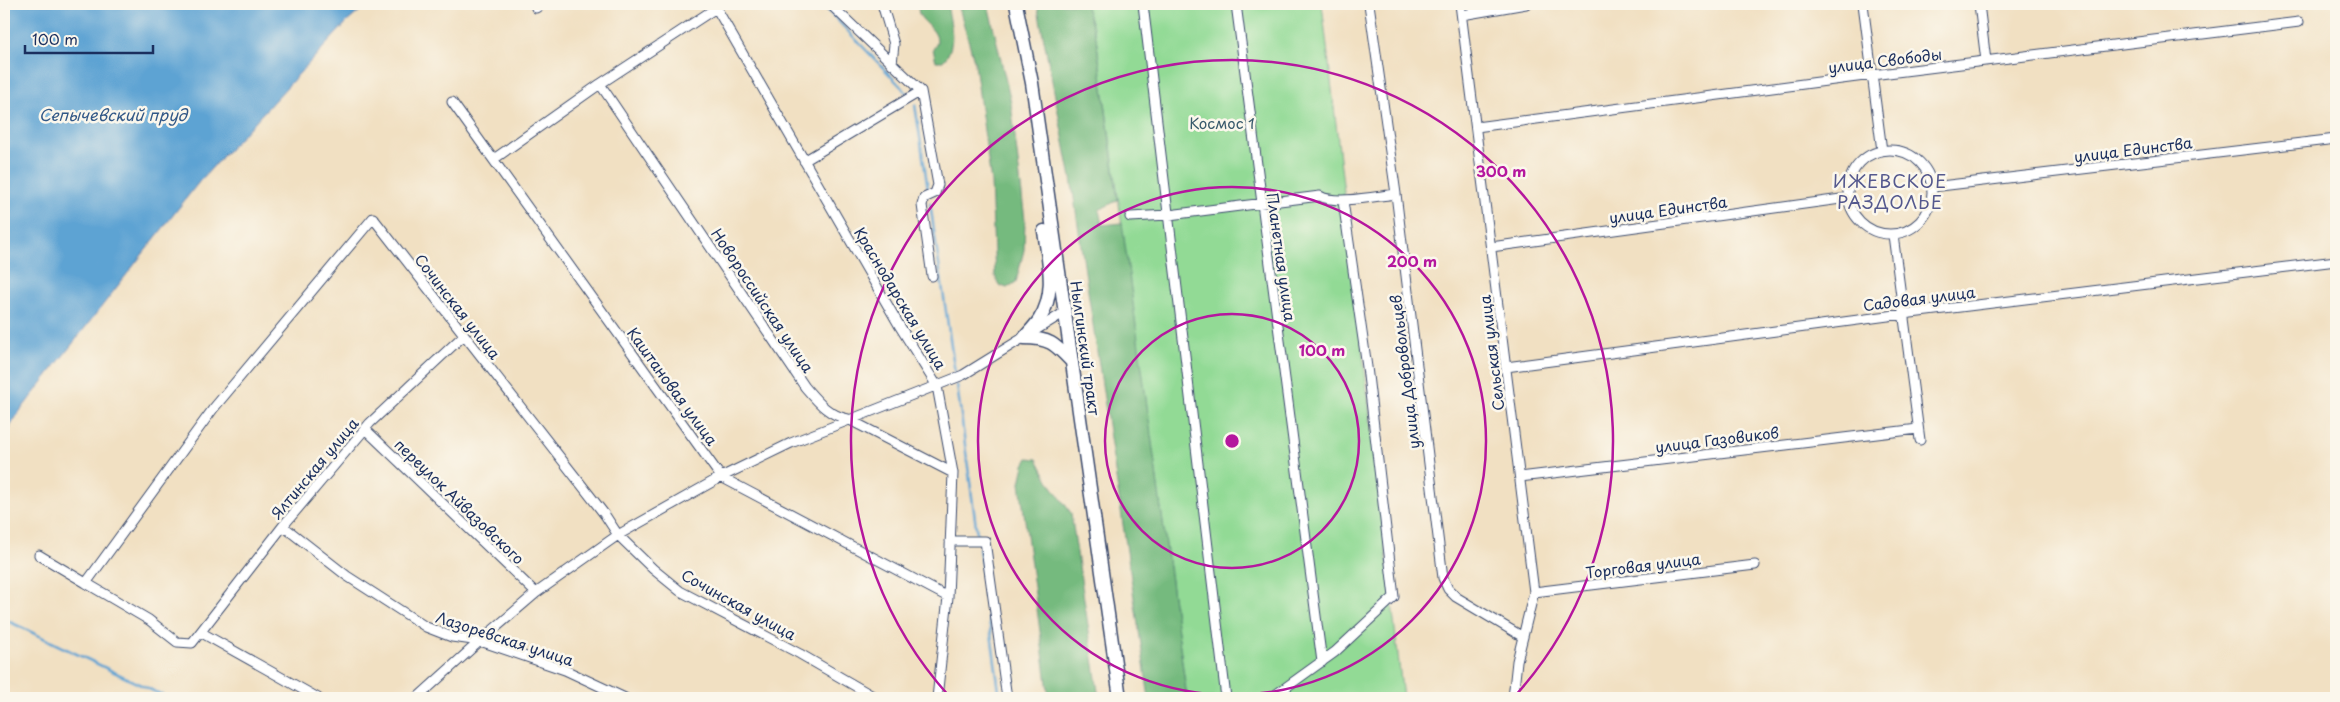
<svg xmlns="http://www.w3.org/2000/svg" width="2340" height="702" font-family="'Playpen Sans',sans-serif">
	<rect width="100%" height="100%" fill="#fbf7ec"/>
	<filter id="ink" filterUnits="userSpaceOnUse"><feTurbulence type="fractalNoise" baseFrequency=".02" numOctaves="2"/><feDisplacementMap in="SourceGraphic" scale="10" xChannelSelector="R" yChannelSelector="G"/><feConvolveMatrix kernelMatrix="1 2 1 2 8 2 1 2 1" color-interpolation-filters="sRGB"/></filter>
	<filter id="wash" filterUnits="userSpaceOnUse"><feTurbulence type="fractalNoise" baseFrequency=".0096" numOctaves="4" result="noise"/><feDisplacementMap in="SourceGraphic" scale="20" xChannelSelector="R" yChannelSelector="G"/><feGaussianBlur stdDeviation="1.12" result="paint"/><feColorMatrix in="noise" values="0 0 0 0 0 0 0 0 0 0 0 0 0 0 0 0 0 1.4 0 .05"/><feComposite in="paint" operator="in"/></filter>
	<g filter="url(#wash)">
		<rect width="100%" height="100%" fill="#f1e0c2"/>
		<!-- green -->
		<path fill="#92da95" stroke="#56847a" d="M1085,4H1322L1403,698H1187L1096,37Z"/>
		<!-- forest -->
		<path fill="#75ba7e" stroke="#48746e" d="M918,4H947C950,22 958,46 943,61H936L933,49C945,36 926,25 920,16C918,13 918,7 918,4Z
			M958,4H988L1011,103L1025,220L1024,250L1016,282L1007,288L999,285L995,276L991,182L975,64Z
			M1037,4H1085L1096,37L1118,200L1099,210L1102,225L1122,223L1187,698H1149L1071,178Z
			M1028,458L1037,459L1049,482L1071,513L1099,698H1049L1020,483L1024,465Z"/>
		<!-- water -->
		<path fill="#5da3d3" stroke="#3c6998" d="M4,4H368L347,22L199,182L20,411L4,436Z"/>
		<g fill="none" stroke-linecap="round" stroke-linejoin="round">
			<!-- stream -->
			<path stroke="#5da3d3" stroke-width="2.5" d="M822,4L907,93
				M915,105L928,189
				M930,203L955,373
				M957,385L977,534
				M979,548L1000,698
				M4,619L168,698"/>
		</g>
	</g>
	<g filter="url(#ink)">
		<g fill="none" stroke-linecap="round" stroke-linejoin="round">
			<defs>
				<path id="minor" d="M714,4L899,325L937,386L953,473L948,597L937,698
					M830,4L921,91L938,185L935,193L924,198L922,205L932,276
					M882,4L894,44L892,64
					M1143,4L1226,698
					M1236,4L1322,662
					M1369,4L1396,194L1443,578L1448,589L1456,597L1523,637
					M1460,4L1534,592L1517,661L1513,698
					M1863,4L1882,151
					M1979,4L1986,61
					M536,8L542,4
					M1462,15L1526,4
					M600,84L805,387C818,402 828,415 848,419L953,473
					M452,102L721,477L948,597
					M1476,127L1872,75L2299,22
					M1848 192a42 42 0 1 1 84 0a42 42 0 1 1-84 0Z
					M494,159L600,84L716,8
					M804,161L921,91
					M1932,187L2336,139
					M1130,217L1169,215L1320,196C1335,205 1377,196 1396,194
					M1893,235L1920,440
					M1491,247L1848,198
					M463,336L370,423L283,526L192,643L177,642L149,620L86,583L213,409L373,218L605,515L618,535L653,569L680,591L800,654L876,698
					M1506,367L1903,314L2336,261
					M365,429L536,593
					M1520,477L1918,429
					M283,526L347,576L426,627L452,637L480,641L565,670L625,698
					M950,541H985L1007,698
					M39,555L86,583
					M1534,592L1755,565
					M202,633L318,698
					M417,698L480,641L536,593L618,535L721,477L791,443L963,375L1065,312
					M1271,698L1335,652L1394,597L1367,367L1343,201"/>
				<path id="secondary" d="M1016,4L1032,83L1120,698
					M1024,338C1029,332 1035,326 1039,320C1057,293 1048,261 1044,231
					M1024,338C1050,338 1055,344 1072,362"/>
			</defs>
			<!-- minor casing -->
			<use href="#minor" stroke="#3b4a6d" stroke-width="11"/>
			<!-- secondary casing -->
			<use href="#secondary" stroke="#3b4a6d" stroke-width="15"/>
			<!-- minor -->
			<use href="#minor" stroke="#fff" stroke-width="9"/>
			<!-- secondary -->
			<use href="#secondary" stroke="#fff" stroke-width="12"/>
		</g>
	</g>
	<!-- distance rings -->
	<g fill="none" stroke="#b5179e" stroke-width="2.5">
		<circle cx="1232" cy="441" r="127"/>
		<circle cx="1232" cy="441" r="254"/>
		<path d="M949 696A381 381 0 1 1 1515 696"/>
	</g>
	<g text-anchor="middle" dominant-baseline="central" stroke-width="5" stroke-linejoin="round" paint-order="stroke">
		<!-- street labels -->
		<g font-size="15" fill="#1b2f5e" stroke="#fbf7ec">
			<text transform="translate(1885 60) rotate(-7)">улица Свободы</text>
			<text transform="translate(2133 149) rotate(-7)">улица Единства</text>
			<text transform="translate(1668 209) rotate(-8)">улица Единства</text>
			<text transform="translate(1282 257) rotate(82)">Планетная улица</text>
			<text transform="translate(901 298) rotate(59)">Краснодарская улица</text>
			<text transform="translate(1919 298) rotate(-7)">Садовая улица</text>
			<text transform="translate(763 300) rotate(56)">Новороссийская улица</text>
			<text transform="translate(458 306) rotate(52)">Сочинская улица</text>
			<text transform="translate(1086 348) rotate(82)">Нылгинский тракт</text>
			<text transform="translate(1491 353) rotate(-97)">Сельская улица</text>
			<text transform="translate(1404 372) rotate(-97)">улица Добровольцев</text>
			<text transform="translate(673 386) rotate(54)">Каштановая улица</text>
			<text transform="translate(1717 439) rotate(-7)">улица Газовиков</text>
			<text transform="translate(314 468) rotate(-50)">Ялтинская улица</text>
			<text transform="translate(460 501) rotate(44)">переулок Айвазовского</text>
			<text transform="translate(1643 565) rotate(-7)">Торговая улица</text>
			<text transform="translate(739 604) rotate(29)">Сочинская улица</text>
			<text transform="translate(505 638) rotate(18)">Лазоревская улица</text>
		</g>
		<!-- park labels -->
		<g font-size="15" fill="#395a6c" stroke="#fbf7ec">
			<text x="1222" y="122">Космос 1</text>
		</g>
		<!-- water labels -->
		<g font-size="16" font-style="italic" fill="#325887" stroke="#fbf7ec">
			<text x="113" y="114">Сепычевский пруд</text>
		</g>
		<!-- quarter labels -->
		<g font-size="18" letter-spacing="1" fill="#55598e" stroke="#fbf7ec">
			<text x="1890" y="180">ИЖЕВСКОЕ<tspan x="1890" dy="21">РАЗДОЛЬЕ</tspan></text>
		</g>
	</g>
	<circle cx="1232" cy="441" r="8" fill="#b5179e" stroke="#fbf7ec" stroke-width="2.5"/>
	<g font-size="15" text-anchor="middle" font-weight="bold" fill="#b5179e" stroke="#fbf7ec" stroke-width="5" stroke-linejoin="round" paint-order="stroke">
		<text x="1501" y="177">300 m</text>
		<text x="1412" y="267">200 m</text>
		<text x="1322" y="356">100 m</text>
	</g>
	<!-- margin -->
	<rect width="2340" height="702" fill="none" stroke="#fbf7ec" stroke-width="20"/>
	<!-- scale -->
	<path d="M25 45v8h128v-8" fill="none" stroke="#1b2f5e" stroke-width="2.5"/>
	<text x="32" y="45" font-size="15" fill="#1b2f5e" stroke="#fbf7ec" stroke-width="4" paint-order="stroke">100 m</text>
</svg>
